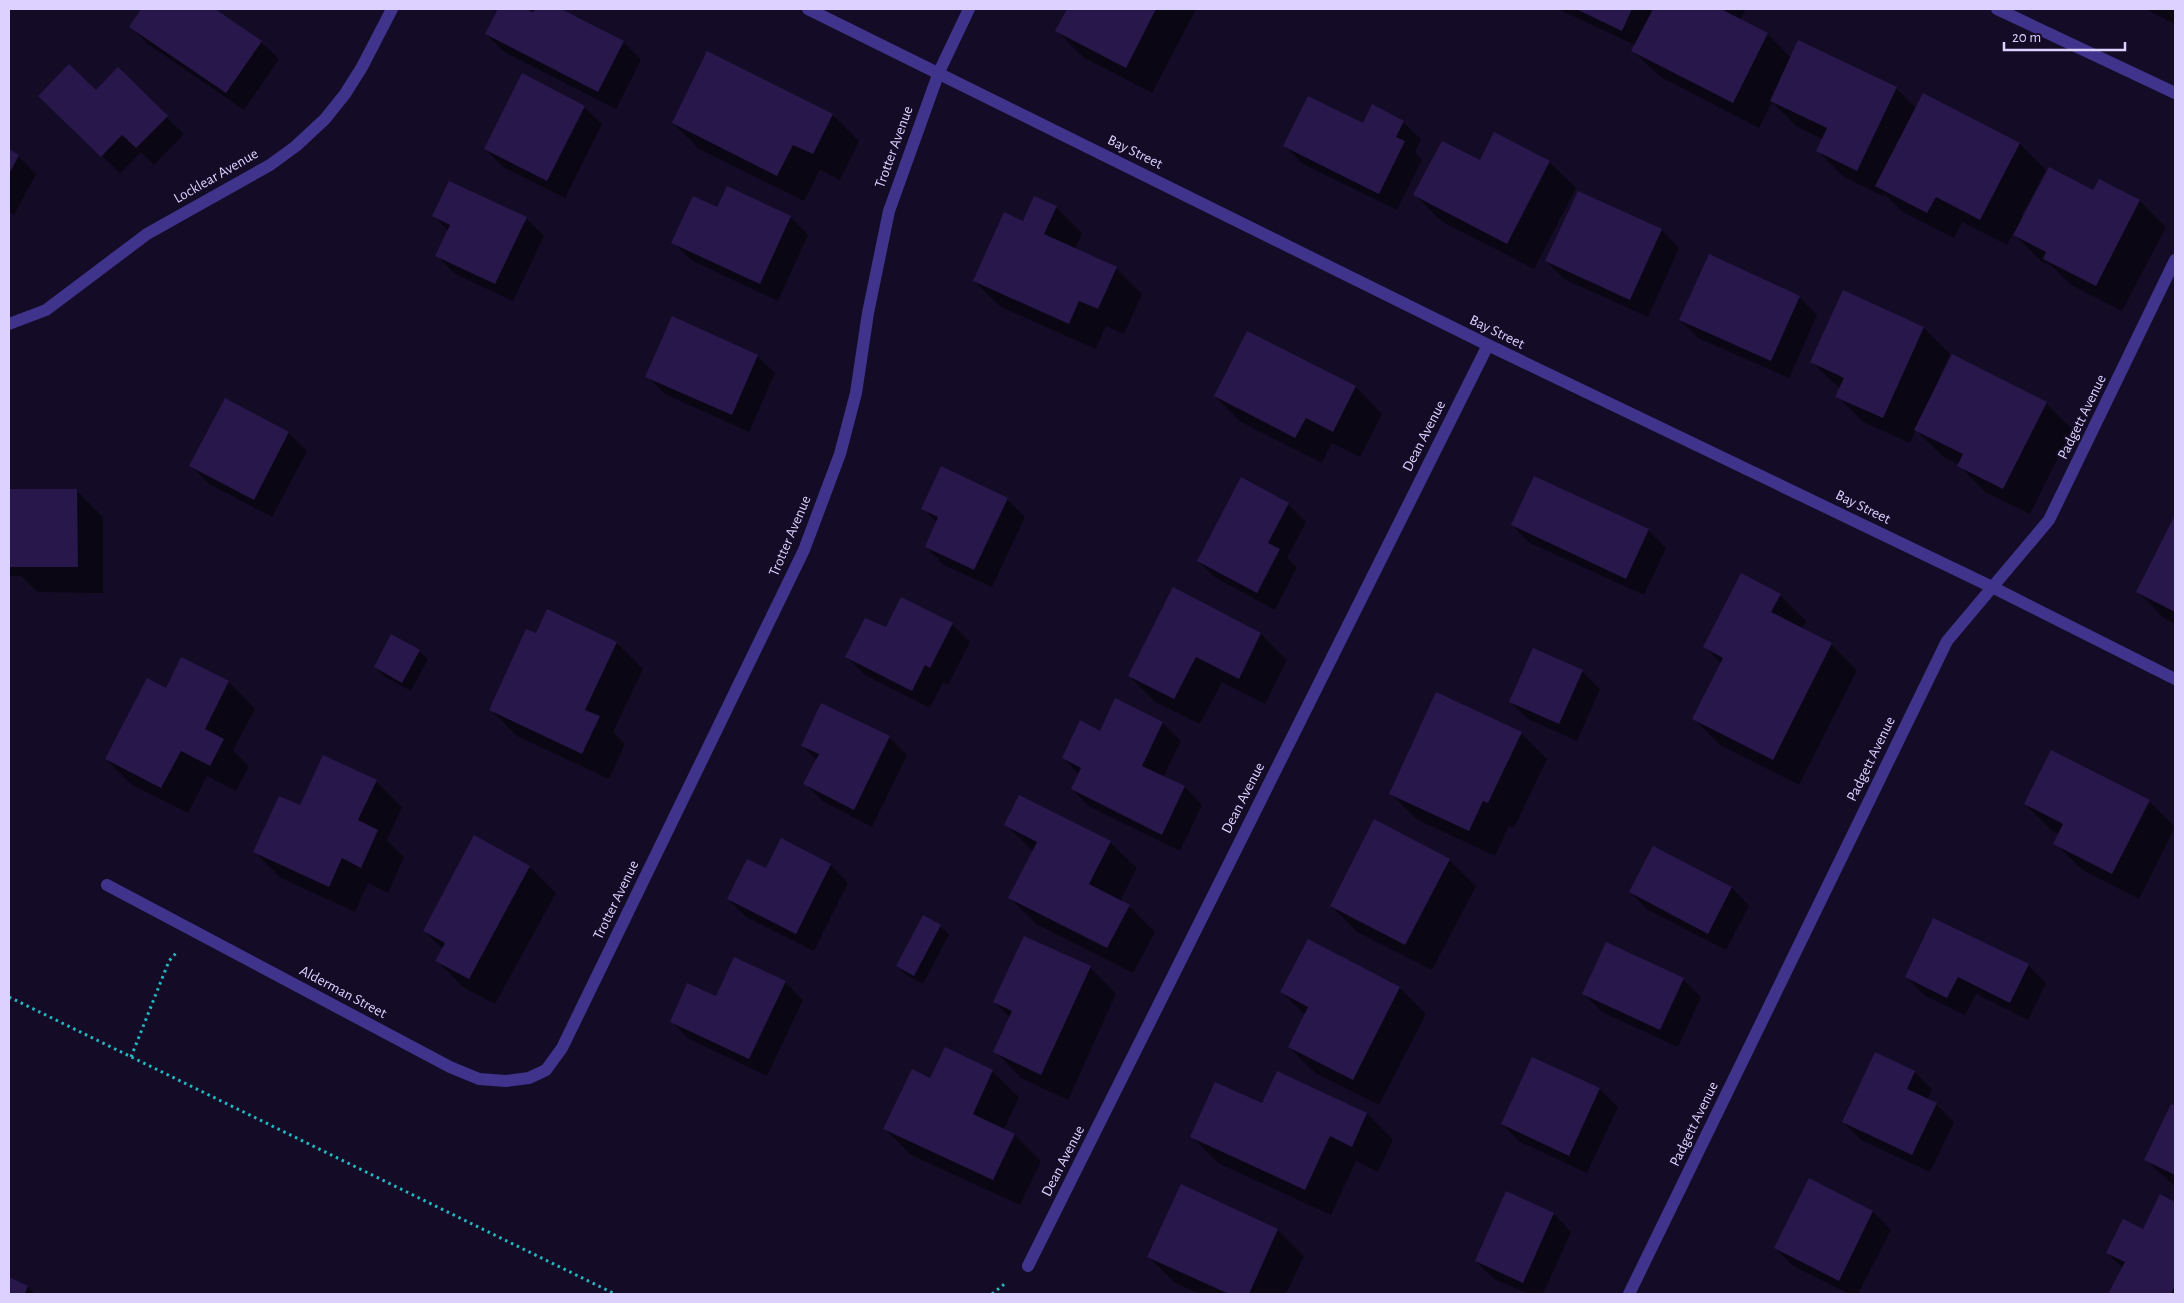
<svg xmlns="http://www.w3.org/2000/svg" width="2184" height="1303" font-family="'Alegreya Sans',sans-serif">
	<rect width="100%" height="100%" fill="#140c27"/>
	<!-- shadow -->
	<path fill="#0007" d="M143,9H213L261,42L279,59L244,110L148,44L131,27Z
		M499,9H523L534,14L537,9H558L623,42L641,60L616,109L504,52L486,34Z
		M1068,9H1196L1152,93L1083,57L1057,31Z
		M1558,9H1746L1740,20L1767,34L1791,58L1896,88L1916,108L2020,144L2046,170L2022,215L2025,216L2094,192L2099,180L2140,201L2166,227L2122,311L2071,285L2052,266L2041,261L2013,233L2007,245L1962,222L1954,238L1903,212L1884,194L1883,196L1844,177L1818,151L1823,139L1797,127L1772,102L1759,128L1659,76L1632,50L1635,45Z
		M2147,9H2175V24L2149,11Z
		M708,53L833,115L859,141L840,180L820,170L804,201L699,149L673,123Z
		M118,69L184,134L154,165L141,152L120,173L58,114L96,91Z
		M584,107L602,124L565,198L503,167L485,149Z
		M1403,122L1421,139L1415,153L1422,160L1397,210L1303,164L1285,146L1363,125Z
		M1495,134L1549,162L1576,188L1534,269L1441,221L1415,195L1481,162Z
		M9,151L18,156L36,174L14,215L9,212Z
		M1579,192L1662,230L1679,248L1648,317L1564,279L1546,261Z
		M1056,207L1082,233L1075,249L1116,268L1142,294L1124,334L1106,326L1096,349L1001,307L974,281L1024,222Z
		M718,209L790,217L808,235L778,301L691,260L673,242Z
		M434,216L526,218L544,236L513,301L455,274L437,256L448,231Z
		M1844,292L1924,328L1950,354L1937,383L2046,403L2072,429L2030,514L1985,492L1959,465L1942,456L1916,430L1910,443L1863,422L1837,396L1840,389L1812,362Z
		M1799,297L1817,315L1789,378L1698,338L1680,320Z
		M1247,332L1356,387L1382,414L1360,457L1332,443L1322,463L1241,422L1215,396Z
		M757,356L775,373L749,432L665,394L647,376Z
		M225,400L289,433L307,451L272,517L209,484L191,466Z
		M9,490L77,491L103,517V593L37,592L21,576H9Z
		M1007,499L1025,517L992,587L944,565L926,547L937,523L923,508Z
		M1288,504L1306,522L1287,558L1297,567L1275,610L1216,578L1198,561Z
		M2175,518V624L2164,618L2138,592Z
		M1512,525L1648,530L1666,548L1644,595L1530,543Z
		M1173,589L1261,634L1287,660L1265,704L1222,682L1200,724L1155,702L1129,676Z
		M1780,595L1806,621L1802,629L1831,644L1857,670L1799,785L1720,745L1694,719L1722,664L1705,647Z
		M548,611L617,643L643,669L613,732L625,744L609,779L517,736L491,710L537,635Z
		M952,624L970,642L948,685L943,682L930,708L865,675L847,657L886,629Z
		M419,651L428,659L411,691L384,676L375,667Z
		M182,659L229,682L255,709L233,750L249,766L236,791L207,776L188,813L132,785L106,759L166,689Z
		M1582,671L1600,689L1577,741L1528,719L1510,702Z
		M1116,700L1163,723L1181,741L1163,777L1185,787L1202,805L1180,851L1090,807L1072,789L1079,774L1063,758L1100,733Z
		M1521,733L1547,759L1514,828L1509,826L1495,856L1416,819L1390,793Z
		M889,737L907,755L872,827L822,801L805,783L817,760L802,746Z
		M376,781L402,807L387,840L404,857L388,893L368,883L355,912L281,878L255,852L300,807Z
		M1020,796L1110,842L1137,868L1120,901L1129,906L1155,932L1133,973L1036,924L1010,898L1033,851L1005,824Z
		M2149,801L2175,827L2139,899L2081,869L2055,843L2059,834L2051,830L2025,804Z
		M782,840L830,865L848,883L814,951L746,917L728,899L766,870Z
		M1654,847L1732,888L1749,906L1726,950L1648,910L1630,892Z
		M1449,860L1476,886L1432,970L1357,932L1331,906Z
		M530,867L556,893L495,1004L463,987L437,961L443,949L424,931Z
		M940,926L949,934L923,984L906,975L897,966Z
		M1308,941L1400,988L1426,1014L1379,1105L1315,1073L1289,1047L1305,1015L1282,992Z
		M2028,965L2046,983L2028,1020L1976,994L1965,1015L1924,995L1906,977Z
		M1090,967L1116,994L1068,1100L1021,1078L995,1051L1010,1018L995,1002Z
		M1683,979L1701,997L1678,1047L1602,1012L1584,994Z
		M785,982L803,1000L767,1076L689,1039L671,1021L717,998Z
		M1532,1058L1600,1089L1618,1107L1587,1173L1520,1142L1502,1124Z
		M992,1071L1019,1097L1004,1129L1015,1135L1041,1161L1020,1205L911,1155L885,1129L931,1080Z
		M1914,1072L1932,1089L1927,1100L1936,1104L1954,1122L1930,1172L1861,1140L1843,1122Z
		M1278,1073L1367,1114L1393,1140L1378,1172L1356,1161L1331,1215L1218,1163L1192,1137L1263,1105Z
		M2172,1106L2175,1108V1187L2145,1159Z
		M1810,1180L1873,1212L1891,1230L1858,1294H1849L1793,1266L1775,1248Z
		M2161,1196L2175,1203V1294H2110L2123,1268L2107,1253L2143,1230Z
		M1554,1214L1571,1232L1543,1294H1529L1494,1279L1476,1261Z
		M1278,1230L1304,1256L1286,1294H1200L1175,1283L1149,1257Z
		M9,1278L28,1287L35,1294H9Z"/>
	<!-- building -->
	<path fill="#27174a" d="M141,9H215L262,41L226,93L129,27Z
		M498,9H526L533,13L536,9H561L624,41L598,92L485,34Z
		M1067,9H1156L1126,68L1055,31Z
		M1576,9H1632L1622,31Z
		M1653,9H1721L1768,33L1733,103L1631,51Z
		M1798,40L1897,87L1857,171L1816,151L1827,128L1770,101Z
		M707,51L833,114L813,154L793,145L777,176L672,123Z
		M69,64L96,90L118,67L168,116L136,148L122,135L101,157L38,96Z
		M522,73L585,106L547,181L484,149Z
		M1923,93L2020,143L1980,220L1936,197L1927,213L1875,186Z
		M1308,96L1363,123L1372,104L1404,121L1396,137L1405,141L1379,194L1283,146Z
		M1494,132L1550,161L1507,244L1413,195L1442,141L1480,160Z
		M9,149L19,155L9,174Z
		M2049,167L2093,190L2099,179L2140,200L2096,286L2043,259L2046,252L2013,235Z
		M449,181L527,217L495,284L435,256L450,225L432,216Z
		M727,186L791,216L760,284L671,243L693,196L717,207Z
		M1578,191L1662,229L1630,300L1545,261Z
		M1034,196L1057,206L1044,234L1117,267L1098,309L1079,301L1069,324L973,281L1004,212L1023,221Z
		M1709,254L1800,296L1771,361L1679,320Z
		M1843,290L1924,327L1883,418L1835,397L1844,378L1810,362Z
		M672,316L758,355L732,415L645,377Z
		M1247,331L1356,386L1333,432L1306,418L1295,438L1214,396Z
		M1952,354L2047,402L2003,489L1957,466L1963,454L1914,430Z
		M225,398L289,432L254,500L189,466Z
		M941,466L1008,498L974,570L925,547L938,517L921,509Z
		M1534,476L1649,529L1626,579L1511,525Z
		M1241,477L1289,503L1268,543L1280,549L1257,593L1197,561Z
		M9,489H77L78,567H9Z
		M2175,515V612L2136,592Z
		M1741,573L1781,594L1771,612L1832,643L1773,760L1692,719L1723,658L1703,647Z
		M1173,587L1261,633L1239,679L1196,657L1174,699L1128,676Z
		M901,597L953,623L930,668L925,665L912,691L845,657L865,618L886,627Z
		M547,609L617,642L585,710L600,716L582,754L489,710L526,629L536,633Z
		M391,634L420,650L402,683L374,667Z
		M1533,648L1583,670L1559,724L1509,702Z
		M181,657L229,681L205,729L224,739L210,766L181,751L161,788L105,759L147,678L166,688Z
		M1436,692L1522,732L1488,803L1483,801L1469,831L1389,794Z
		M1115,698L1163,722L1142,766L1185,786L1162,835L1071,789L1081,768L1062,758L1080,720L1100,731Z
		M821,703L890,736L854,810L803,784L819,754L801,746Z
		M2051,750L2150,800L2112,874L2053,844L2063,824L2024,804Z
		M323,755L377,780L358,820L378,830L361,868L342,858L329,887L253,852L279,796L300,805Z
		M1019,795L1111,841L1089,884L1130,905L1107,948L1008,898L1037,842L1004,825Z
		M1374,819L1450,859L1405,945L1330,906Z
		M474,835L530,866L469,979L435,961L445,943L423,931Z
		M781,838L831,864L796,934L727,899L747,859L766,868Z
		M1653,846L1732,887L1708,934L1629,892Z
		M923,915L941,925L914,976L896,966Z
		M1933,918L2029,964L2010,1003L1958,977L1947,998L1905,977Z
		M1024,936L1091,966L1041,1075L993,1052L1012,1011L993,1002Z
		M1308,939L1400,987L1353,1080L1288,1047L1308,1007L1280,992Z
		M1606,942L1684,978L1660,1030L1582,994Z
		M734,957L786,981L749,1059L670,1022L687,983L716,996Z
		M945,1047L993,1070L973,1114L1015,1134L993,1180L883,1129L912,1069L930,1078Z
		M1875,1052L1915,1071L1907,1089L1937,1103L1912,1155L1842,1122Z
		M1532,1057L1600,1088L1569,1156L1501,1124Z
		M1277,1071L1367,1113L1352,1147L1330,1136L1305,1190L1190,1137L1215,1082L1262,1103Z
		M2171,1104L2175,1106V1175L2144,1160Z
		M1809,1178L1873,1211L1839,1281L1774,1248Z
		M1181,1184L1278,1229L1249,1294H1229L1147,1257Z
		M1506,1191L1554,1213L1523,1283L1475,1261Z
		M2160,1194L2175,1202V1285L2171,1294H2108L2125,1262L2106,1253L2123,1219L2143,1229Z
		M9,1277L28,1286L25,1294H9Z"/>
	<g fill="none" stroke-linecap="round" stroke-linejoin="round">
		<!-- path -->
		<path stroke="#22b9c3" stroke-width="3" stroke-dasharray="2.5 4" stroke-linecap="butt" d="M9,997L615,1294
			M131,1057L169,961L177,952
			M992,1294L1007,1282"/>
		<!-- street -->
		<path stroke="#40338b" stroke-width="12" d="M808,9L1488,345L1992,587L2175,679
			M1997,9L2175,93
			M9,324L46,310L147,234L270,165L296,146L325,119L345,94L362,67L392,9
			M107,885L450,1067L479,1079L506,1081L529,1078L546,1070L562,1048L804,550L840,454L856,393L868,313L889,211L939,72L969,9
			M1028,1266L1488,345
			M1629,1294L1947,641L2049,520L2175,260"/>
	</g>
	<g text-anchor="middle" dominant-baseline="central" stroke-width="4" stroke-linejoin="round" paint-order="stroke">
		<!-- street labels -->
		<g font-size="15" fill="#ddd2ff" stroke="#140c27">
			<text transform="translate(894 147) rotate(-70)">Trotter Avenue</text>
			<text transform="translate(1135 152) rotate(26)">Bay Street</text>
			<text transform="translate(216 176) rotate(-30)">Locklear Avenue</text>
			<text transform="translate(1497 332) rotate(26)">Bay Street</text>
			<text transform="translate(2082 417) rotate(-64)">Padgett Avenue</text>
			<text transform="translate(1424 436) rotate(-63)">Dean Avenue</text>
			<text transform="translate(1863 507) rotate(26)">Bay Street</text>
			<text transform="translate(790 536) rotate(-67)">Trotter Avenue</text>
			<text transform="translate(1871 759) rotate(-64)">Padgett Avenue</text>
			<text transform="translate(1243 798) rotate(-63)">Dean Avenue</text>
			<text transform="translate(616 900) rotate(-64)">Trotter Avenue</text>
			<text transform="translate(343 992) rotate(28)">Alderman Street</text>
			<text transform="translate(1694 1124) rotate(-64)">Padgett Avenue</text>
			<text transform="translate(1063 1161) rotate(-63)">Dean Avenue</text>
		</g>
	</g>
	<!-- border -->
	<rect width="2184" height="1303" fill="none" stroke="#ddd2ff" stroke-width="20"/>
	<!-- scale -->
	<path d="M2004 42v8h121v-8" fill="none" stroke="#ddd2ff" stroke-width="2.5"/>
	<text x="2012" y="42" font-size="15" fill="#ddd2ff" stroke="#140c27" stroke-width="4" paint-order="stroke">20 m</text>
</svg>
